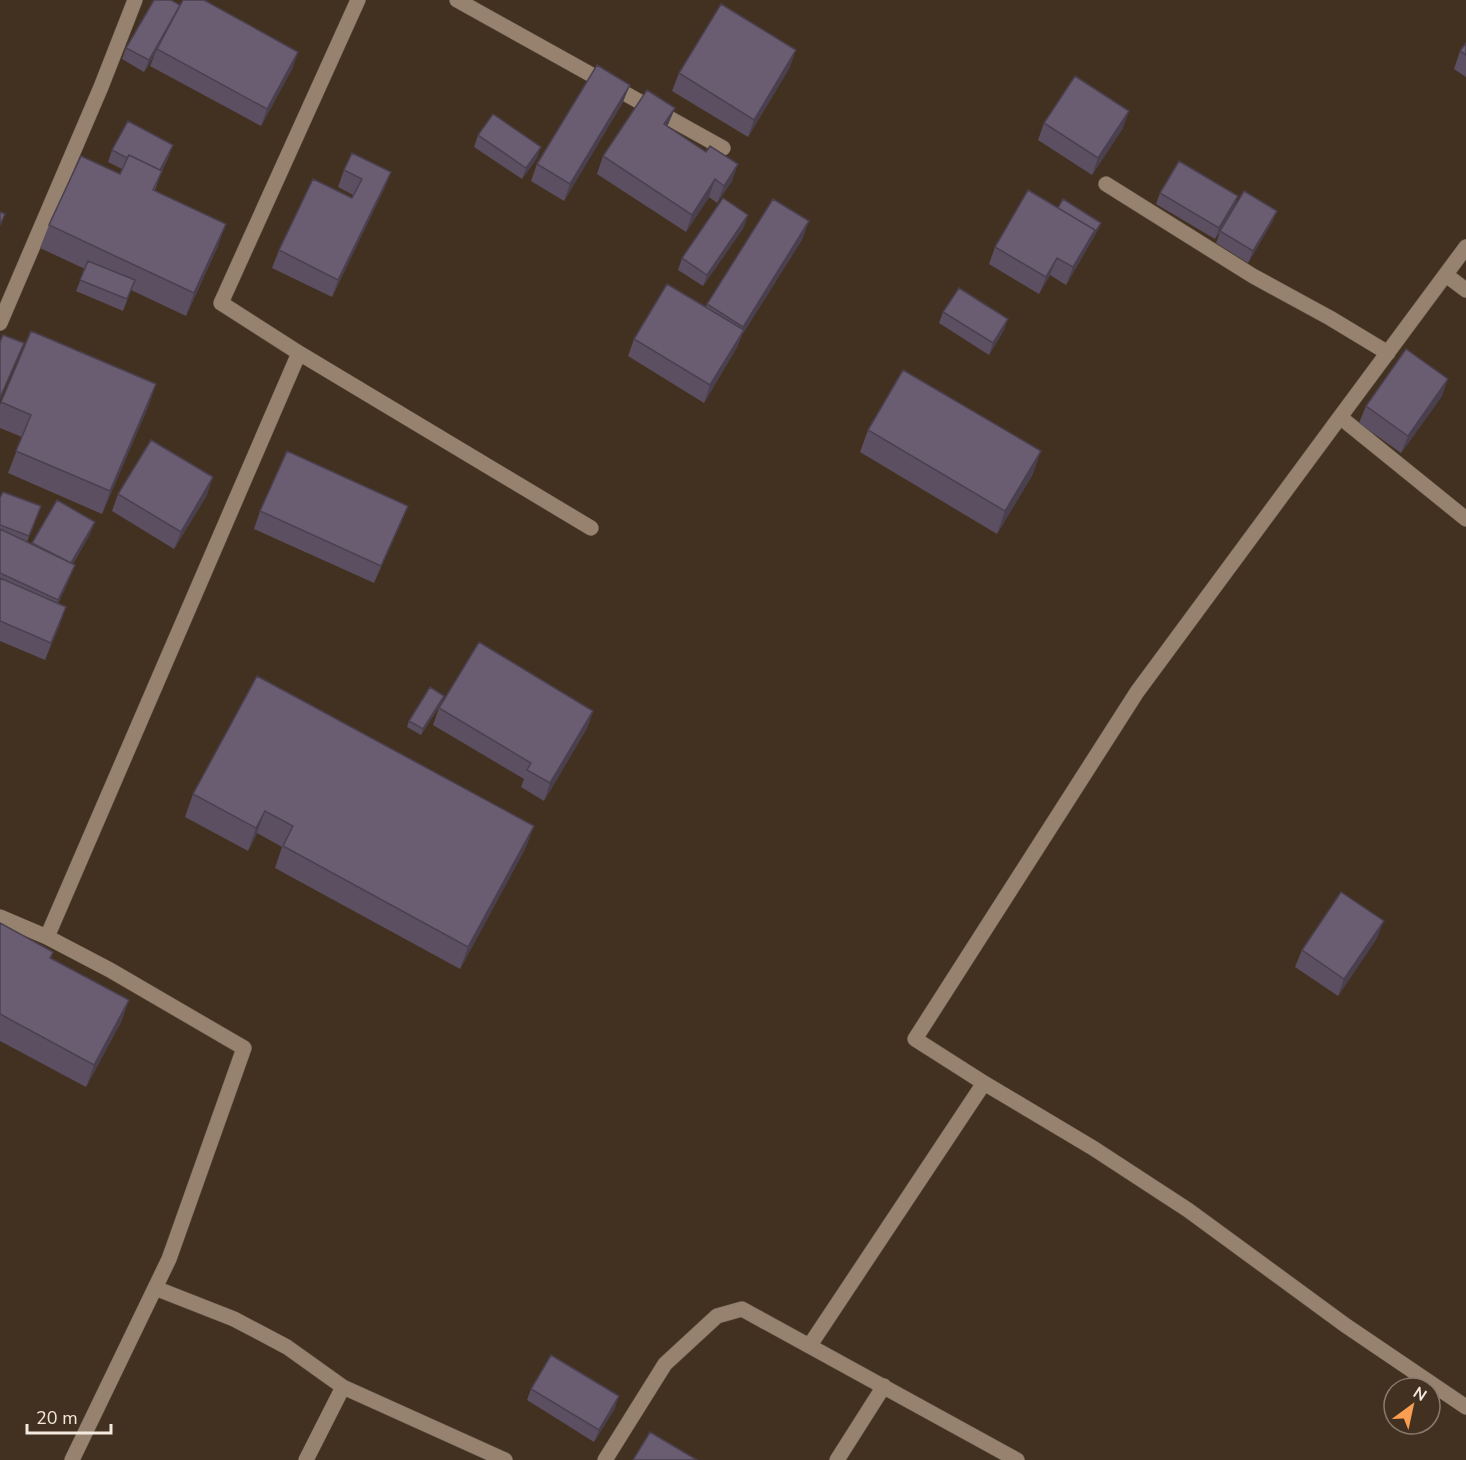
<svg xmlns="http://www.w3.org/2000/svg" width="1466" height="1460" font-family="'Nunito Sans',sans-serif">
	<rect width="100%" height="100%" fill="#423120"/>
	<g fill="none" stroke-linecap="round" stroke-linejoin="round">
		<defs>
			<path id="minor" d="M457,0L723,148
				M1106,184L1253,276L1330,318L1388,353
				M1466,247L1340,417L1466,519
				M1446,275L1466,290
				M0,323L101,87L135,0
				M299,353L591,528
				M0,917L47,937L110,970L244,1048L169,1259L72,1460
				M47,937L299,353L221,303L358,0
				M984,1083L1093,1148L1188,1210L1345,1325L1466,1407
				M155,1288L234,1319L287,1347L343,1387L505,1460
				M810,1345L984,1083L915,1039L1137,692L1340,417
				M306,1460L343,1387
				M605,1460L665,1364L717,1316L742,1309L1017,1460
				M837,1460L884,1386"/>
		</defs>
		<!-- minor casing -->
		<use href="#minor" stroke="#5d4f40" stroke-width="16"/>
		<!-- minor -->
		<use href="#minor" stroke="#96826f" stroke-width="15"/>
	</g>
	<!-- wall -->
	<path fill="#5b4f61" d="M180,5L298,52L292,69L261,126L150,66L155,54L144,72L122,59L126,48Z
		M1466,43V77L1454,69L1460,51Z
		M790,67L748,137L672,91L679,73Z
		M623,102L564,201L531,181L537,164Z
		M675,108L667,126L732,181L717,203L709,197L686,232L597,174L603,156Z
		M1044,123L1123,128L1092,175L1038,140Z
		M478,135L537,158L522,179L474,147Z
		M173,145L169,156L162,171L155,190L218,246L186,316L131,290L123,311L76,291L85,269L40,248L49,225L120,174L122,169L108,162L112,150Z
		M344,170L391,172L384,189L332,297L272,268L279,250L352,198L353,195L338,187Z
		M1160,193L1238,196L1234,207L1277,211L1272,222L1248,263L1216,243L1220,232L1215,239L1156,204Z
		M1058,208L1101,223L1099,228L1066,285L1050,275L1039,294L989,264L995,247Z
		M744,227L703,286L678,270L682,258Z
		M803,238L742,335L737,347L704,403L628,356L634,339L706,307L707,304Z
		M943,312L1004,330L989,355L939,323Z
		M31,331L156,384L148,407L102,514L8,473L22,437L0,428V405Z
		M1442,396L1401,453L1359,423L1366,406Z
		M868,430L1033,474L997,534L860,452Z
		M118,494L207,495L174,549L112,511Z
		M0,498L41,506L27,542L31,544L90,534L73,564L75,565L68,582L58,604L60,624L45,660L0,641Z
		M260,511L401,523L374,583L254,529Z
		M442,702L421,735L407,727L409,721Z
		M439,708L593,711L587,728L544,801L521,787L524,779L433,725Z
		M193,794L534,826L525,849L460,969L275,868L282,847L257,833L248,851L185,817Z
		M0,923L53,952L51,958L129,1000L121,1022L86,1087L0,1041Z
		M1377,938L1338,996L1295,967L1302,950Z
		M531,1389L615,1408L594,1442L527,1400Z"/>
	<!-- shaded-wall -->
	<path fill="#4a404f" d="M180,5L155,54L144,72L149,60Z
		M796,50L790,67L748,137L754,120Z
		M298,52L292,69L261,126L267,109Z
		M630,85L623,102L564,201L570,184Z
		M675,108L668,125L658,141L664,124Z
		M1129,111L1123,128L1092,175L1098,158Z
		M173,145L169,156L154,186L158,174Z
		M541,147L537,158L522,179L526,168Z
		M738,164L732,181L717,203L724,186Z
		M391,172L384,189L332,297L338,280Z
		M715,179L709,197L686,232L692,215Z
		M1238,196L1234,208L1215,239L1219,228Z
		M1277,211L1272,222L1248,263L1253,251Z
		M748,215L744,227L703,286L707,275Z
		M809,221L803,238L742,335L737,347L704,403L710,385L738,340L743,327Z
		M1101,223L1099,228L1066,285L1073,267L1095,230Z
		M226,224L218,246L186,316L194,293Z
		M1057,258L1050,275L1039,294L1046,277Z
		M1008,319L1004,330L989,355L993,343Z
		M24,343L19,355L0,400V398Z
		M1448,379L1442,396L1401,453L1408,436Z
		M156,384L148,407L102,514L110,491Z
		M1041,451L1033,474L997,534L1005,511Z
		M213,477L207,495L174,549L181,532Z
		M408,506L401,523L374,583L381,566Z
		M95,522L90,534L65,577L69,566Z
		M75,565L68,582L52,618L58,600Z
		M66,607L60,624L45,660L51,643Z
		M444,696L442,702L421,735L423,729Z
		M593,711L587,728L544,801L550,783Z
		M265,811L257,833L248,851L256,828Z
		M534,826L525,849L460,969L468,947Z
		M1384,921L1377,938L1338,996L1344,979Z
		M129,1000L121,1022L86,1087L94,1065Z
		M619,1396L615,1408L594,1442L599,1430Z"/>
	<!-- building -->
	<path fill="#6a5c71" stroke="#4a404f" stroke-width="1.5" d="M154,0H171L180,5L149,60L126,48Z
		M183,0H204L298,52L267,109L157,49Z
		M721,4L796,50L754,120L679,73Z
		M1466,43V55L1460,51Z
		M597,65L630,85L570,184L537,164Z
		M1075,76L1129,111L1098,158L1044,123Z
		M647,90L675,108L664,124L706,152L710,146L738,164L724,186L715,179L692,215L603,156Z
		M493,114L541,147L526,168L478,135Z
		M128,121L173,145L160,170L129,155L127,158L112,150Z
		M352,153L391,172L338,280L279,250L313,179L352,198L362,179L344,170Z
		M129,155L162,171L153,190L226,224L194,293L49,225L81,156L120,174Z
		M1179,161L1238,196L1219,228L1160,193Z
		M1028,190L1095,230L1073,267L1057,258L1046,277L995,247Z
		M1244,191L1277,211L1253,251L1220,231Z
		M723,198L748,215L707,275L682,258Z
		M773,199L809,221L743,327L707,304Z
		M1063,199L1101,223L1092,237L1095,230L1058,208Z
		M0,212L5,214L0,225Z
		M88,261L135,280L127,299L80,280Z
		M667,284L744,330L710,385L634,339Z
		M959,288L1008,319L993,343L943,312Z
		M31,331L156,384L110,491L16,451L31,415L1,402Z
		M3,335L24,343L0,398V342Z
		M1406,349L1448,379L1408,436L1366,406Z
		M903,370L1041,451L1005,511L868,430Z
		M151,440L213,477L181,532L118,494Z
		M287,451L408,506L381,566L260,511Z
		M3,492L41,506L29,536L0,525V498Z
		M57,500L95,522L71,563L32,543Z
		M0,529L75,565L58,600L0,573Z
		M0,578L66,607L51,643L0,621Z
		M479,642L593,711L550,783L527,770L531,763L439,708Z
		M257,676L534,826L468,947L283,846L293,826L265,811L256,828L193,794Z
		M430,687L444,696L423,729L409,721Z
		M1341,892L1384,921L1344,979L1302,950Z
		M0,923L53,952L50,958L129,1000L94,1065L0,1014Z
		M551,1355L619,1396L599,1430L531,1389Z
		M650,1432L697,1460H633Z"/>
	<!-- north arrow -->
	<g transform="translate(1412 1406) rotate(33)"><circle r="28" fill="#423120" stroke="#897b6c" stroke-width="1.5"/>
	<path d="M0-4.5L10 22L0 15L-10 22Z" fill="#fc9e52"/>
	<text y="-9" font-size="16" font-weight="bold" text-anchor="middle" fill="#f4e9de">N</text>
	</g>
	<!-- scale -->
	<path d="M27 1424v9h84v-9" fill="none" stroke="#f4e9de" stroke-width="3"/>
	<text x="36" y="1424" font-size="18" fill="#f4e9de" stroke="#423120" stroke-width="4.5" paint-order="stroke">20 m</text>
</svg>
